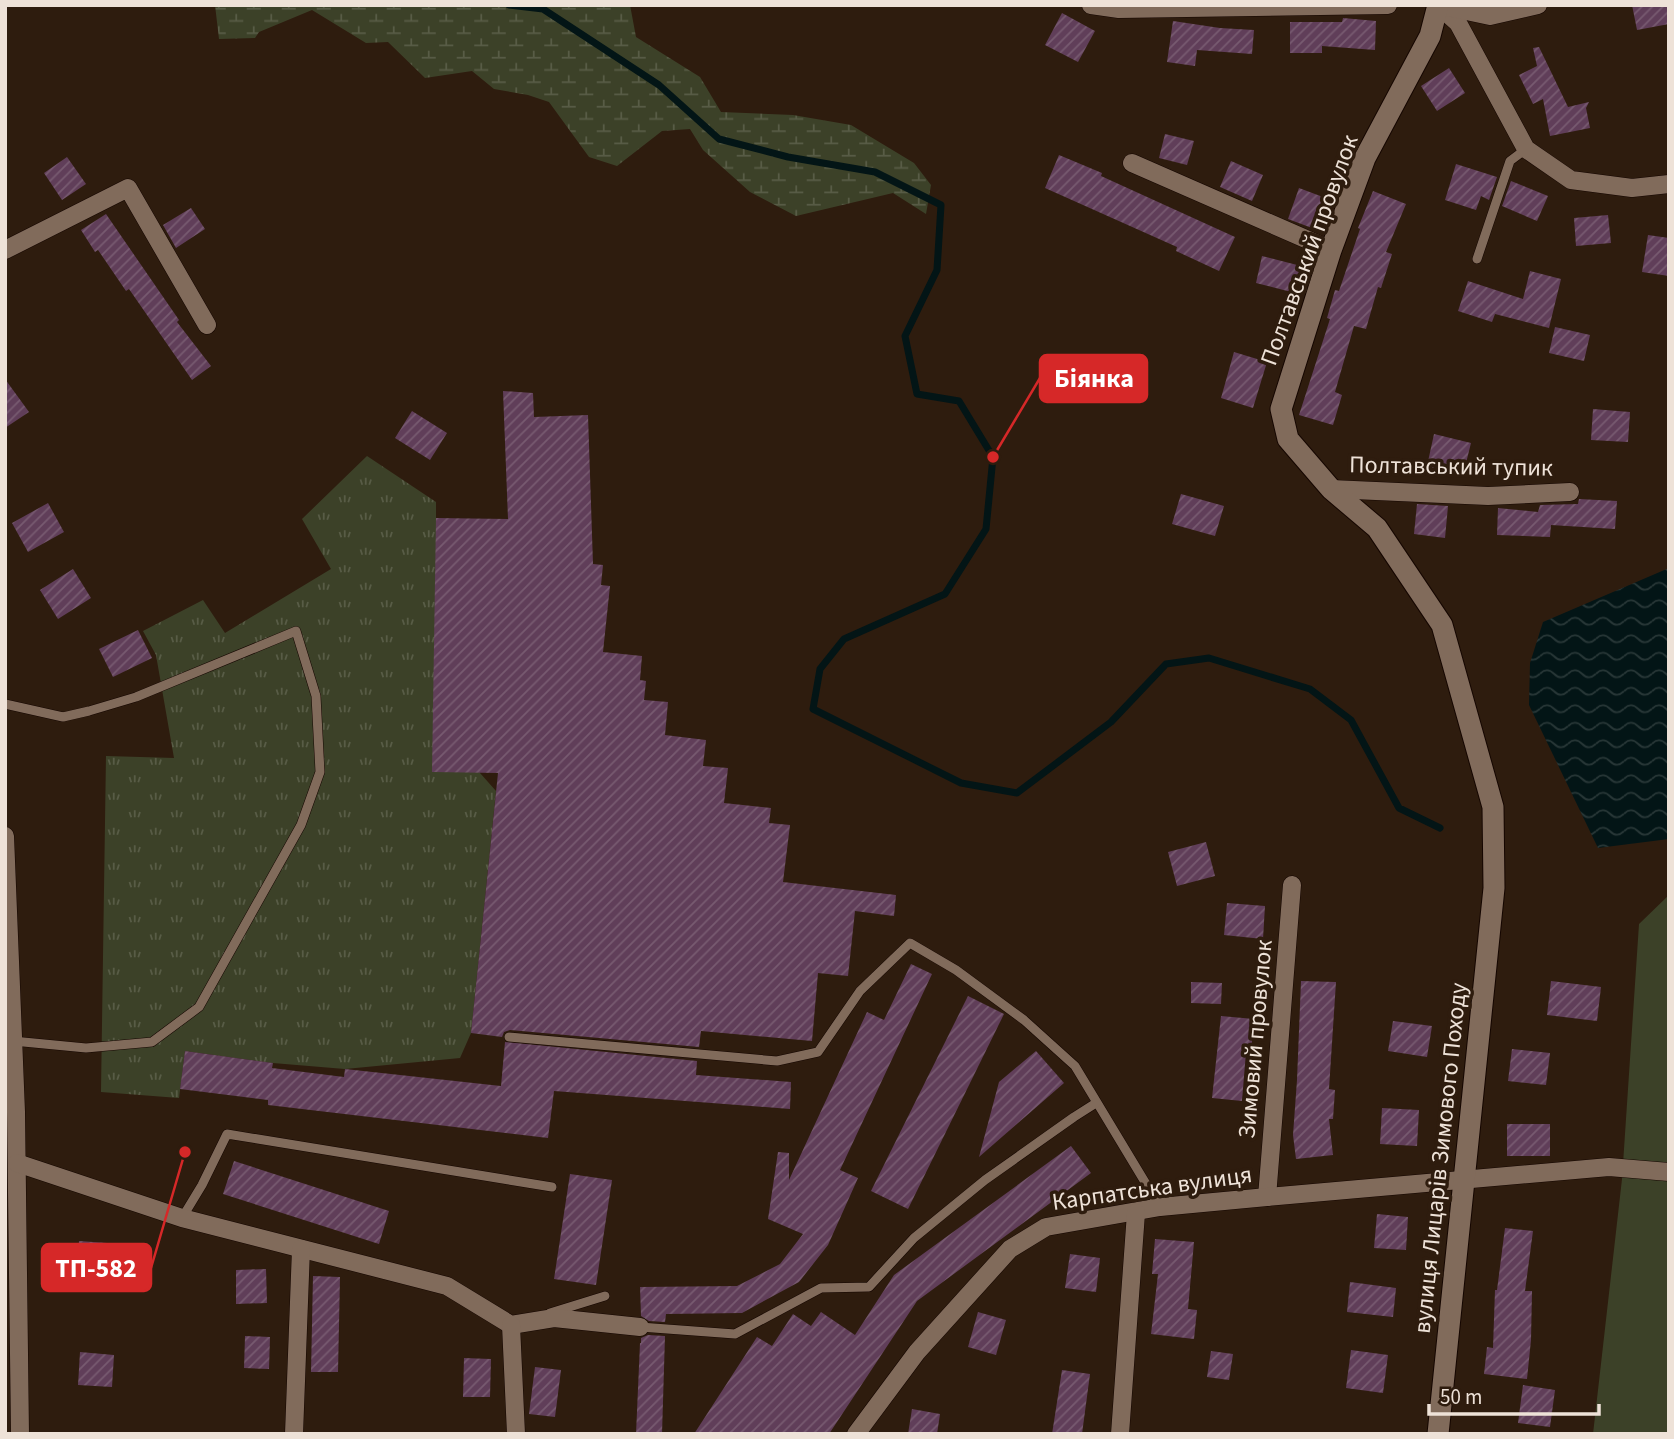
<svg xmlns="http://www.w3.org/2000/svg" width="1674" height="1439" font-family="'Source Sans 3',sans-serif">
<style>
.grass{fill:url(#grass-tufts)}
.wetland{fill:url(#wetland-marsh)}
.garden{fill:#3c4128}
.water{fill:url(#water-waves)}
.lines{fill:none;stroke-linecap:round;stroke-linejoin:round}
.stream{stroke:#031516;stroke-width:7}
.building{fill:url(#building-hatch)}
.service-casing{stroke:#150600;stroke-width:10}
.minor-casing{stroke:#150600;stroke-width:19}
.tertiary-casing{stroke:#150600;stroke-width:23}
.service{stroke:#816b5b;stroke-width:9}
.minor{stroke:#816b5b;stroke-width:18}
.tertiary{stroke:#816b5b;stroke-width:21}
.labels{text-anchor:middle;stroke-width:7;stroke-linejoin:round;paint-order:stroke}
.street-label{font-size:24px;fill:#eee2d8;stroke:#2e1c0e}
.leader{fill:none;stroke:#d62828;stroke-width:2.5}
.callout-dot{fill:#d62828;stroke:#2e1c0e;stroke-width:2.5}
.callout{fill:#d62828;stroke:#d62828;stroke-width:2.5}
.callout-label{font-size:26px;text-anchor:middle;font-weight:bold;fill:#fff}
</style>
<defs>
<pattern id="grass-tufts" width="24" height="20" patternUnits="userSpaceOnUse" patternTransform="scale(1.75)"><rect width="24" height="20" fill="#3c4128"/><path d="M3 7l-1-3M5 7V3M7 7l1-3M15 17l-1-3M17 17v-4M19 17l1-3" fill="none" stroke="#585c46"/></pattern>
<pattern id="wetland-marsh" width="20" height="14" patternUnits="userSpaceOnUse" patternTransform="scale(1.75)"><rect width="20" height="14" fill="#3c4128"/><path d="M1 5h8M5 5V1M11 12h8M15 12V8" fill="none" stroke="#585c46"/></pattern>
<pattern id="water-waves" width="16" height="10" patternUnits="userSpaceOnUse" patternTransform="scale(1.75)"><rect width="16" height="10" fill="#031516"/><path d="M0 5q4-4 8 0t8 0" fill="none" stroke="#283737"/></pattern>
<pattern id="building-hatch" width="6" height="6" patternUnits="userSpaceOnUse" patternTransform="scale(1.75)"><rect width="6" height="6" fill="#603e59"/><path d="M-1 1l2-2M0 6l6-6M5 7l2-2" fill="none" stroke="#775a70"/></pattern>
</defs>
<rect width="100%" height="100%" fill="#2e1c0e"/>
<path class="grass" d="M367,456L436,502V518L480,773L496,791L471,1033L460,1058L345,1069L273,1063L185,1051L179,1098L101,1092L106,756L174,758L156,655L143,631L203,600L225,633L331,569L302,519Z"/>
<path class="wetland" d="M215,5H630L636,37L700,77L721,112L793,115L851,125L914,163L931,185L926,214L893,193L796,216L750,192L703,150L690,129L662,131L617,166L589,157L549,102L528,95L494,89L472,71L425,78L388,42L366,43L312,10L259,32L255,38L219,39Z"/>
<path class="garden" d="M1669,895V1434H1593L1622,1179L1639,924Z"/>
<path class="water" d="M1669,568V839L1598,848L1529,705L1530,663L1543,622Z"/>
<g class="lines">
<path class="stream" d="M509,5L543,9L659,85L719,139L788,157L875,172L941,205L937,270L905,336L917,394L959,401L993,457L986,529L945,594L844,639L820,669L813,709L961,783L1017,793L1111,722L1166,664L1209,658L1310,689L1351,720L1399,808L1440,828"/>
</g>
<g class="building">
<path d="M1632,5H1669V24L1637,30Z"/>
<path d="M1062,13L1095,31L1078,62L1045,45Z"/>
<path d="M1343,18L1376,21L1375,50L1322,46V53H1290V22H1342Z"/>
<path d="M1173,21L1220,28L1254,30L1252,54L1197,50L1195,66L1167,62Z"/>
<path d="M1539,47L1568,107L1589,102L1586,108L1590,128L1550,136L1543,99L1533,104L1519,75L1537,66L1533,48Z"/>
<path d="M1449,68L1465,93L1437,111L1421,86Z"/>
<path d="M1165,134L1194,141L1187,165L1159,158Z"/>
<path d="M1059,155L1102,173L1101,176L1235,237L1219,271L1176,251L1177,247L1045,188Z"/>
<path d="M67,157L86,184L62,200L44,173Z"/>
<path d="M1231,161L1263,175L1252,201L1220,187Z"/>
<path d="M1456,164L1497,177L1489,200L1481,196L1476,210L1445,200Z"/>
<path d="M1511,181L1548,196L1537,221L1502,206Z"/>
<path d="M1299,188L1323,197L1312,228L1288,219Z"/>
<path d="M1373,191L1406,204L1386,252L1392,254L1381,288L1378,287L1366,329L1354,326L1335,392L1342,395L1333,425L1299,415L1330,319L1327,318L1335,290L1339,291L1360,229L1358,228Z"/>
<path d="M191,208L205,229L176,248L163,225Z"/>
<path d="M106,214L179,320L177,322L211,366L192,380L129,289L126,291L98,250L95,252L81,230Z"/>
<path d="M1608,215L1611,243L1576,246L1574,218Z"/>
<path d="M1648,235L1669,238V276L1642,272Z"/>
<path d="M1262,256L1301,266L1295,293L1256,283Z"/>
<path d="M1530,271L1561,279L1549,328L1495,314L1492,322L1458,311L1468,281L1523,299Z"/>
<path d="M1555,327L1590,335L1584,361L1549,353Z"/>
<path d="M1234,352L1267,362L1253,408L1221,398Z"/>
<path d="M5,379L29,412L5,428Z"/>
<path d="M503,391L533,393L534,417L588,415L593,564L603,565L601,585L610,586L603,652L642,656L640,680L646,681L644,700L668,702L665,735L706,740L703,766L728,768L724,803L771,808L769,823L790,825L783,882L896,895L894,916L855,911L848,976L818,973L812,1041L701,1031L699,1047L510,1030L504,1032L502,1037L471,1033L498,773L432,772L436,518L508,519Z"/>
<path d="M1593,409L1630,412L1628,442L1591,440Z"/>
<path d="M412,411L447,433L430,460L395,438Z"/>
<path d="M1434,434L1471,443L1463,475L1427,466Z"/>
<path d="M1181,494L1224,506L1215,536L1172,524Z"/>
<path d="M1579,499L1617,501L1615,529L1551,525L1550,537L1497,535L1498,508L1538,512L1540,505L1578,504Z"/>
<path d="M48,503L64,532L28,552L12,523Z"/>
<path d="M1417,504L1448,506L1445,538L1414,534Z"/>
<path d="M73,569L91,598L58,619L40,590Z"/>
<path d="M138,630L152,658L113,677L99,649Z"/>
<path d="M1206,842L1215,876L1177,886L1168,852Z"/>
<path d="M1227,903L1265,906L1263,939L1224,935Z"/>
<path d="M911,964L932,974L840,1170L858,1178L828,1245L799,1282L742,1313L666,1314L665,1322L649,1321L641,1316L640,1287L737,1286L780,1264L803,1234L768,1219L778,1152L789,1153V1180L867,1012L884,1020Z"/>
<path d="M1301,981L1336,982L1329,1089L1335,1090L1333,1119H1329L1333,1155L1296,1159L1293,1135L1297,1080Z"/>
<path d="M1551,981L1601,987L1597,1021L1547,1015Z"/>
<path d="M1191,982L1222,983L1221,1004L1191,1003Z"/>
<path d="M968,996L1004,1014L908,1209L871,1191Z"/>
<path d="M1221,1016L1254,1019L1251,1052H1246L1242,1101L1212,1098Z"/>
<path d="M1393,1021L1432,1026L1427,1057L1388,1051Z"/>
<path d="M505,1042L697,1061L696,1075L791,1082L790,1109L554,1091L548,1138L268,1105V1100L180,1089L185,1051L273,1063L272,1068L344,1077L345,1069L501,1086Z"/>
<path d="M1512,1049L1550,1053L1546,1085L1508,1081Z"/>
<path d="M1036,1051L1064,1083L979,1157L999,1082Z"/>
<path d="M1382,1108L1419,1110L1417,1146L1380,1144Z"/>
<rect x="1507" y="1124" width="43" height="32"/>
<path d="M1071,1146L1091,1173L917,1301L829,1434H694L757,1337L772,1346L793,1314L811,1326L821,1312L855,1335L894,1275Z"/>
<path d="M234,1161L389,1211L379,1244L223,1194Z"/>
<path d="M570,1174L612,1180L596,1285L554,1279Z"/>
<path d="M1377,1214L1408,1217L1406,1250L1374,1248Z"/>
<path d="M1505,1228L1533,1231L1525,1291H1532L1531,1340L1527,1379L1484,1374L1487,1347L1493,1348L1495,1290H1497Z"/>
<path d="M1155,1239L1194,1242L1188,1309L1197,1310L1194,1339L1151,1334L1158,1274H1152Z"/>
<path d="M79,1241L107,1243L103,1289L75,1287Z"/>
<path d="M1070,1254L1100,1258L1096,1292L1065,1288Z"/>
<path d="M266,1269L267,1303L236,1304V1270Z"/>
<path d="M313,1276L340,1277L338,1372H311Z"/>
<path d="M1350,1282L1396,1288L1393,1317L1347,1312Z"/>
<path d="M978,1312L1006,1320L996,1355L968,1347Z"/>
<path d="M648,1335L665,1336L662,1434H636L640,1343H641V1338Z"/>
<path d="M245,1336L270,1337L269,1369L244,1368Z"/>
<path d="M1351,1350L1388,1355L1383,1393L1346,1388Z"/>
<path d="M1211,1351L1233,1354L1229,1380L1207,1377Z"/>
<path d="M80,1352L114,1355L112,1387L78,1385Z"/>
<path d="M464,1358L491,1359L490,1397H463Z"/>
<path d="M535,1367L561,1370L555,1417L529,1414Z"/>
<path d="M1062,1370L1090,1374L1082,1434H1052Z"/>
<path d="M1523,1385L1555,1390L1550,1427L1518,1423Z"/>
<path d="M912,1409L940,1414L937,1434H908Z"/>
</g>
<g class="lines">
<defs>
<g id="service">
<path d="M1477,259L1510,161L1526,149"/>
<path d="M5,704L63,717L89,711L136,697L296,631L316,696L320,772L301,825L199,1007L152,1042L86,1048L13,1041"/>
<path d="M509,1037L777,1061L818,1052L860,991L910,943L956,970L1024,1020L1075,1066L1160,1207"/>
<path d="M182,1218L202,1185L227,1134L552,1187"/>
<path d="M550,1313L605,1296"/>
<path d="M640,1327L735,1334L821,1288L869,1287L914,1238L985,1180L1074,1117L1096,1103"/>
</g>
<g id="minor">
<path d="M1091,5L1119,9L1388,5"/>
<path d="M1438,5L1458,23L1526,149L1571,180L1632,188L1669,184"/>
<path d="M1438,5L1490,16L1538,5"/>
<path d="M1132,163L1331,250"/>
<path d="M5,250L128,188L207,325"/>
<path d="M1331,489L1488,496L1570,492"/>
<path d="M5,836L16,1112L20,1434"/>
<path d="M17,1163L182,1218L447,1286L511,1325L554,1318L640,1327"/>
<path d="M1267,1197L1292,885"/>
<path d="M511,1325L516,1434"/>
<path d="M294,1434L301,1249"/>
<path d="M856,1434L917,1352L1010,1249L1046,1227L1160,1207L1267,1197L1609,1167L1669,1172"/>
<path d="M1120,1434L1136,1213"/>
</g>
<path id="tertiary" d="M1438,5L1430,36L1365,158L1331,250L1281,409L1288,439L1331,489L1377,528L1442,625L1493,807L1494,888L1438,1434"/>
</defs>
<use href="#service" class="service-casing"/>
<use href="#minor" class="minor-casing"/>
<use href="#tertiary" class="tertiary-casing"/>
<use href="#service" class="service"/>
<use href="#minor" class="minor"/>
<use href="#tertiary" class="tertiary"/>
</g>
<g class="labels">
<g class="street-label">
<text transform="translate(1309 250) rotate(-70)" y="8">Полтавський провулок</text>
<text transform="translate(1451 466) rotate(1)" y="8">Полтавський тупик</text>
<text transform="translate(1255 1039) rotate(-85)" y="8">Зимовий провулок</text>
<text transform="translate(1440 1158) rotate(-84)" y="8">вулиця Лицарів Зимового Походу</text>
<text transform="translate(1152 1188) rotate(-8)" y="8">Карпатська вулиця</text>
</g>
</g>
<path class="leader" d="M993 457L1040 378M185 1152L151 1268"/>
<g class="callout-dot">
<circle cx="993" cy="457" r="7"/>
<circle cx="185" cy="1152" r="7"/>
</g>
<g class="callout">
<rect x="1040" y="355" width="107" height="47" rx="7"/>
<rect x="42" y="1244" width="109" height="47" rx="7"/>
</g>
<g class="callout-label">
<text x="1094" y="387">Біянка</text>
<text x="96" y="1277">ТП-582</text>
</g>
<rect width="1674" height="1439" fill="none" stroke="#eee2d8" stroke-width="14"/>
<path d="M1429 1404v10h170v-10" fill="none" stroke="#eee2d8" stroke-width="3.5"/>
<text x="1440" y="1404" font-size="21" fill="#eee2d8" stroke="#2e1c0e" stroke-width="5" paint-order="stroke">50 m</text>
</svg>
